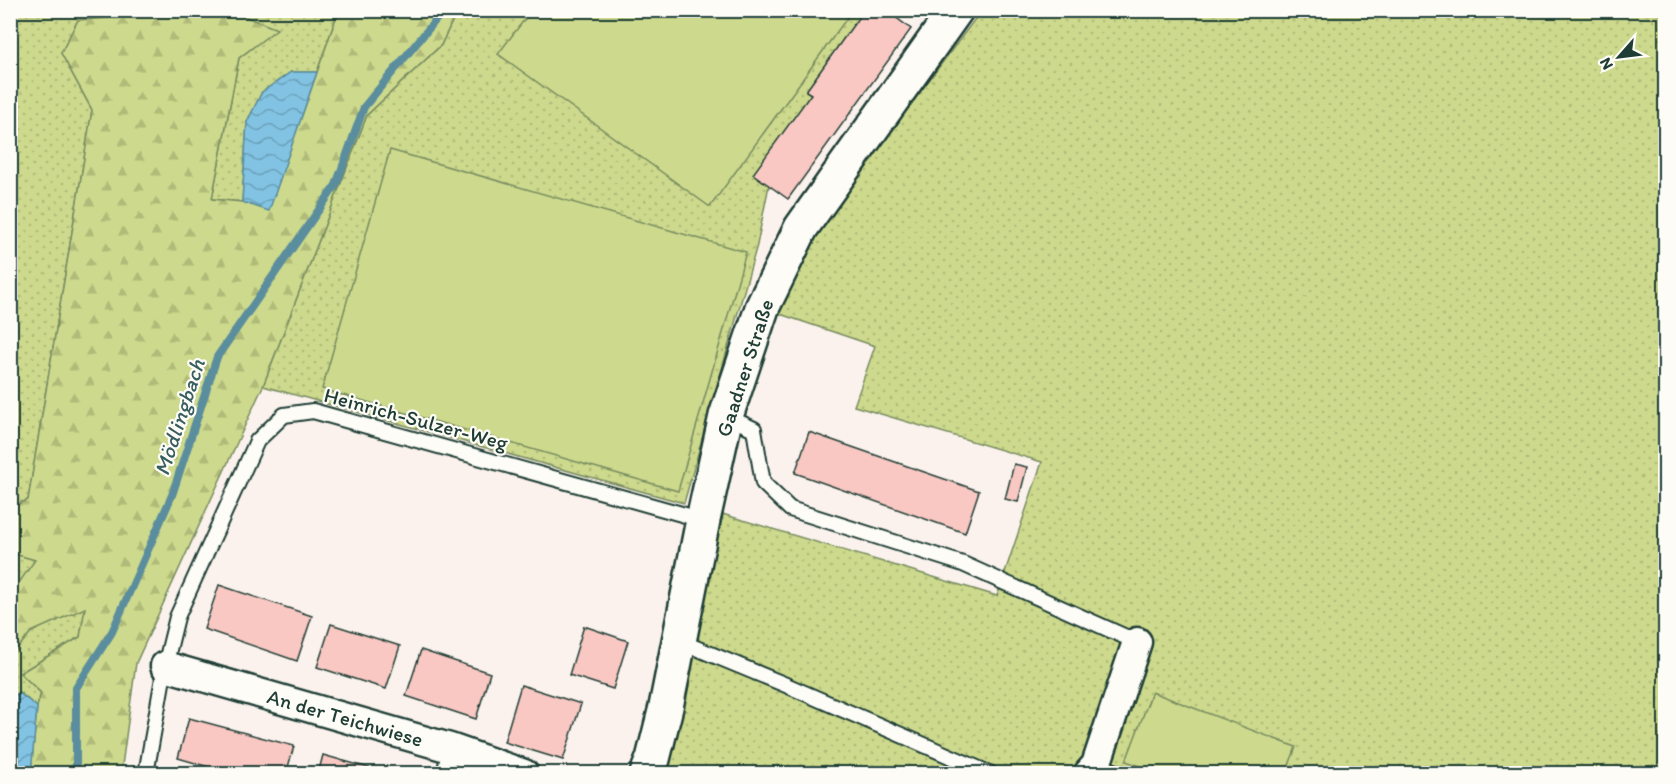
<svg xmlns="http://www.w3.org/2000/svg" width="1676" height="784" font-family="Itim,sans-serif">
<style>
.grass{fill:url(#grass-dots);stroke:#768b60;stroke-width:1.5}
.forest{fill:url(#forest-firs);stroke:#768b60;stroke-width:1.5}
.garden{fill:#cdd98c;stroke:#768b60;stroke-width:1.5}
.water{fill:url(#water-waves);stroke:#5a8d9d;stroke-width:1.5}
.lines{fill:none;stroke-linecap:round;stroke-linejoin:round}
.stream{stroke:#5a8d9d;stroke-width:8}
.building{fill:#f9c8c3;stroke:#1f3d34;stroke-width:1.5}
.service-casing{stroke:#1f3d34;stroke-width:18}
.minor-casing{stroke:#1f3d34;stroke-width:33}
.tertiary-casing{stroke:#1f3d34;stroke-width:38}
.service{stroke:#fdfcf7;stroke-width:14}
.minor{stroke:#fdfcf7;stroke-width:28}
.tertiary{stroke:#fdfcf7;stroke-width:33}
.labels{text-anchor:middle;stroke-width:4.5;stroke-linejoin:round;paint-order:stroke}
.street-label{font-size:21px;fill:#1f3d34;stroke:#fdfcf7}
.water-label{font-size:22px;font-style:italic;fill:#385e60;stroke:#fdfcf7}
</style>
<defs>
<pattern id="grass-dots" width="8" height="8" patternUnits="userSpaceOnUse" patternTransform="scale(1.5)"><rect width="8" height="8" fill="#cdd98c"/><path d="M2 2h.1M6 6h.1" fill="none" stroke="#b0bb79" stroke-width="1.8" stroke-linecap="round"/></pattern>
<pattern id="forest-firs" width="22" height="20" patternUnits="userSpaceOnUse" patternTransform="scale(1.5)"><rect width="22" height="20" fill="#cdd98c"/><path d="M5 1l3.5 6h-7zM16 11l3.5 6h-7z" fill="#b0bb79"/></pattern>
<pattern id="water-waves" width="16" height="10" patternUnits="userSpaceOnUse" patternTransform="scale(1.5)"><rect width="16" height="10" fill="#82c3e3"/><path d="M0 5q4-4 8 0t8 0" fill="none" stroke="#6aa0b9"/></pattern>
</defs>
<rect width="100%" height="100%" fill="#fcf2ed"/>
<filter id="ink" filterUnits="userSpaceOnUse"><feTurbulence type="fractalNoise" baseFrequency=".0167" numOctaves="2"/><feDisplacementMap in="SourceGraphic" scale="12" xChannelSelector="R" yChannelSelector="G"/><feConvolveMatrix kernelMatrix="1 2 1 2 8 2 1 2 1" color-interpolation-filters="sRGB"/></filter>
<g filter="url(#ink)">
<g class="grass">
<path d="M10,11H217L78,20L61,53L92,110L28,500L11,507Z"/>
<path d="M228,11H342L336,18L317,72H291L262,92L247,122L242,202L212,199L239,58L276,29Z"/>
<path d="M457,11H864L806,91L811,94L769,185L757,245L684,503L263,386L367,115L441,45Z"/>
<path d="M981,11H1665V773L665,774L719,513L997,596L1042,462L854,406L875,346L777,313L822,223Z"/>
<path d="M11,553L36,560L11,594Z"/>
<path d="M86,607L80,637L20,673L41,693L37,707L19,692L11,705V656L31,632Z"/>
</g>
<path class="forest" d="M228,10L277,29L239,58L212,199L242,202L269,210L336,18L342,11H457L441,45L367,115L263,386L136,663L121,773H31L37,707L41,693L20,673L80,637L85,608L31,632L11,656V594L35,560L11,553V507L28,500L92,110L61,53L78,20Z"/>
<g class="garden">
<path d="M531,11V10L852,11L710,207L498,54Z"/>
<path d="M390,150L746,252L678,491L322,389Z"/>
<path d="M1152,692L1296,747L1286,773H1160L1126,761Z"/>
</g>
<g class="water">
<path d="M291,72H317L269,211L242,202L247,122L262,92Z"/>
<path d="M18,692L37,707L31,773H11V705Z"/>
</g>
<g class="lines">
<path class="stream" d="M76,774V688L112,632L172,495L217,357L336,185L364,107L444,10"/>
</g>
<g class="building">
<path d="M864,10H886L911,29L788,199L753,174L811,94L806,91Z"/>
<path d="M809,432L979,491L965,533L795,473Z"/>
<path d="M1014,464L1027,467L1018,502L1005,499Z"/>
<path d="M219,585L312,616L297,661L204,629Z"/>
<path d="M331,624L400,646L386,689L317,667Z"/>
<path d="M584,626L628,641L613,689L569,675Z"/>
<path d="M421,650L490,673L476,719L406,696Z"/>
<path d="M521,685L581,704L563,760L504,742Z"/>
<path d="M189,718L294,746L286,774H233L178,758Z"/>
<path d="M323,755L390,774H318Z"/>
</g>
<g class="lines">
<defs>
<g id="service">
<path d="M726,416L754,429L763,483L790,509L963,564L1137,642"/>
<path d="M679,641L786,685L991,774"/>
<path d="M1096,765L1123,774"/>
<path d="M146,774L165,666L177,617L257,441L284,415L313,411L703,520"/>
<path d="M444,774L450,748"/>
</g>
<g id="minor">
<path d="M165,666L450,748L524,774"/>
<path d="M1088,774L1096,765L1137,642"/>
</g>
<path id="tertiary" d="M647,774L653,759L666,707L703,520L726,416L762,308L801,228L956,10"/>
</defs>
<use href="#service" class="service-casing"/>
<use href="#minor" class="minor-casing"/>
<use href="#tertiary" class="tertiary-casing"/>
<use href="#service" class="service"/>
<use href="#minor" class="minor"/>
<use href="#tertiary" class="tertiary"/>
</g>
</g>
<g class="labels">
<g class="street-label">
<text transform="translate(745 368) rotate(-72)" y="7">Gaadner Straße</text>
<text transform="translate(416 419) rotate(15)" y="7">Heinrich-Sulzer-Weg</text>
<text transform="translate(345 718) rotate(16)" y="7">An der Teichwiese</text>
</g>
<g class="water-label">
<text transform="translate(179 417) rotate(-72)" y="8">Mödlingbach</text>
</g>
</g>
<rect width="1676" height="784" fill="none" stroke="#fdfcf7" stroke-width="36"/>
<rect x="18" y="18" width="1640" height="748" fill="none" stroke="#1f3d34" stroke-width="2" filter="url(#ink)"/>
<g transform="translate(1619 57) rotate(242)" stroke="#fdfcf7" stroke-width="4.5" paint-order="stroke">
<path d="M0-4.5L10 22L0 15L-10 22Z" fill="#1f3d34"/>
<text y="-9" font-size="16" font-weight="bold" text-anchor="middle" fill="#1f3d34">N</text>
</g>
</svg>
